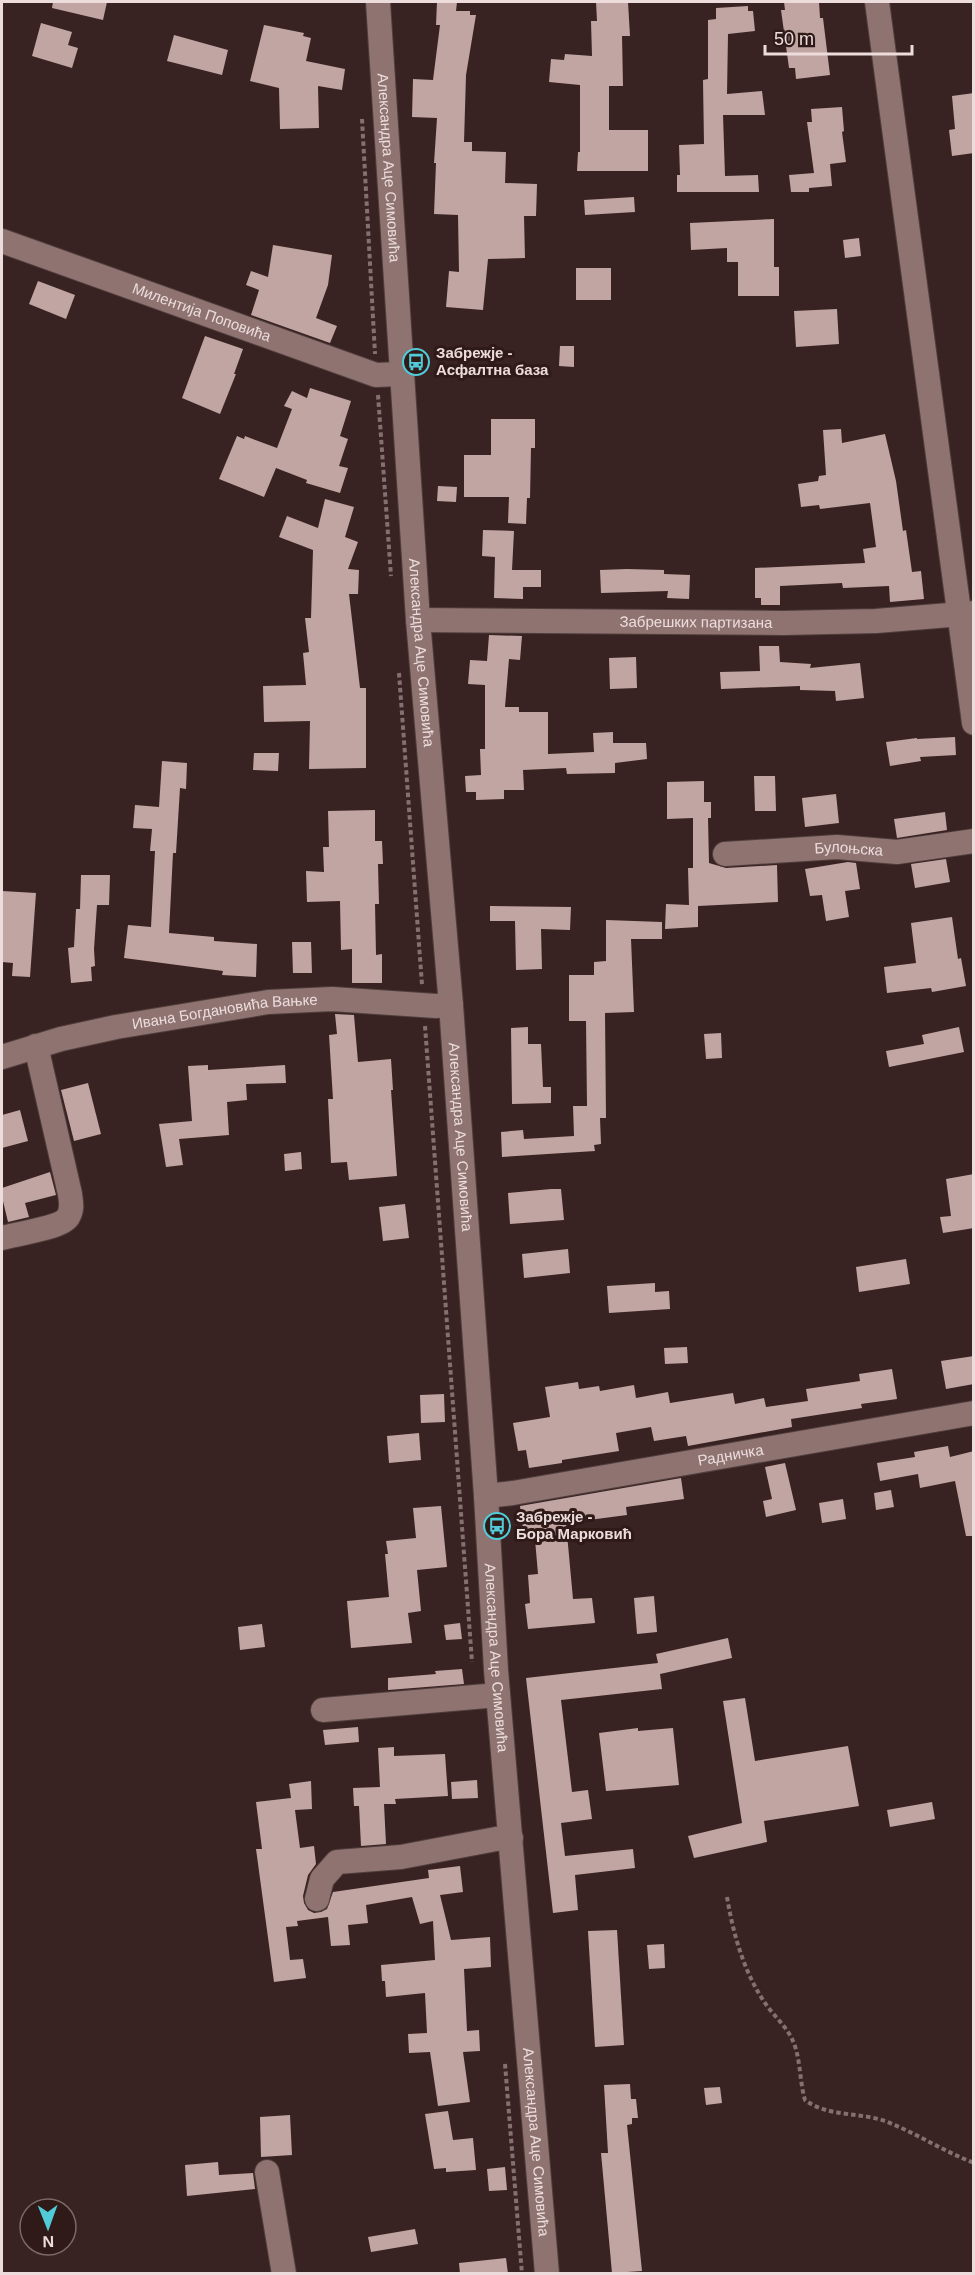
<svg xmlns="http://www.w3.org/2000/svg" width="975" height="2275" font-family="Arial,sans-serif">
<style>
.building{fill:#c1a5a3}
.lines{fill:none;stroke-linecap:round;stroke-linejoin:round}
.minor-casing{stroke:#503e3d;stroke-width:26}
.path{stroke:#83706f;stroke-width:4;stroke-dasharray:4.5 3;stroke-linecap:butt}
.minor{stroke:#8e7371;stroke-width:24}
.labels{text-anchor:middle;stroke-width:6;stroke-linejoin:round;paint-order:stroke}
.street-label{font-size:15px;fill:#ecdddc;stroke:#2f1a18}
.poi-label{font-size:15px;font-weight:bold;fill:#ecdddc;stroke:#2f1a18;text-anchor:start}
</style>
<rect width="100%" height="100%" fill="#392322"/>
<g class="building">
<path d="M53,2H107L103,20L52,8Z"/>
<path d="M437,2H457L456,11H470V15H476L466,75L464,142H472V151L506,152L505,183L537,184L536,216H524L525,258L488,259L483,310L446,307L449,271L459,272L458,215L434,214L436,163H434L437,118L412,117L413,79L433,80L440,25H436Z"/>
<path d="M596,2H628L630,36H622L623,86H609V130H648V171H577L578,152H580V85L549,82L551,59L564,60L565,54L592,56L591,21H597Z"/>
<path d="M784,2H819L820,18H823L830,75L796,79L795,68H789L781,10H785Z"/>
<path d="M748,6V11H753L755,31L728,34L727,94L762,91L765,115H723L725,176L758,175L759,192H677V175H680L679,145L704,144L703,80L708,79V20L716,19V8Z"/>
<path d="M41,23L72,32L68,45L78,48L72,68L32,56Z"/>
<path d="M264,25L304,33L303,36L311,38L306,61L345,69L342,90L318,86L319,128L280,129L279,88L250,81Z"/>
<path d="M174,35L228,50L222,75L167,61Z"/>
<path d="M974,93V153L952,156L949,130L955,129L952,96Z"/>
<path d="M842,107L844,131L842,132L846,162L830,164L832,186L809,188V192H791L789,175L814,173L807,122H812L811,109Z"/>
<path d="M634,197L635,212L585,215L584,200Z"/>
<path d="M774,219V267H779V296H738V262H727V248L691,250L690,223Z"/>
<path d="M859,238L861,256L845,258L843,240Z"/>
<path d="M273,245L332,255L328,285L316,318L337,326L330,343L251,315L259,290L246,285L251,271L268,277Z"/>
<rect x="576" y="268" width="35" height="32"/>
<path d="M38,281L75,295L66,319L29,304Z"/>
<path d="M837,309L839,344L796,347L794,311Z"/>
<path d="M205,336L243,349L234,374H236L220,414L182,398Z"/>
<path d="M560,346H574V367L559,366Z"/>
<path d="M310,388L351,401L340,436L348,439L339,466L348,468L340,493L306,483L307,480L276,468L264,497L219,479L237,436L244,439L245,436L277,448L292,409L284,406L292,391L307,398Z"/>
<path d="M491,419H535V448H531L530,498H527L526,524L508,523L509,497H464V455H491Z"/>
<path d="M841,429L842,443L885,434L896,481L903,531L906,530L912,572L921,571L924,599L890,602L889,586L843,588L842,583L780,586V605H761V598H755V568L865,563L863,549L876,547L870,503L820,509L819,505L801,507L798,484L818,481L819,476L826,475L823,430Z"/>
<path d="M438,486L457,487L456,502L437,501Z"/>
<path d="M325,499L354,507L345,537L358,542L348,569L359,570L358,594H349L360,688H366V768L309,769L310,721L264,722L263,686L306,685L303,653L309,652L305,618H311L313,550L279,537L287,516L318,528Z"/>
<path d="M483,530L514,531L512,570H541V587H523V599L494,598L495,557L482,556Z"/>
<path d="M627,569L664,570V574L690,575L689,599L667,598L668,591L601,593L600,570Z"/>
<path d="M489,635L522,636L520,660L509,659L505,707H519V712H548V754L594,752L593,733L613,732V743H646L647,759L615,763V773L567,774L566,768L523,770L524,790H504V799L476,800V792H466L465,776L481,775L480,749H485V685L468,684L470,660L487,661Z"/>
<path d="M759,646H779L780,662L811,664L810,668L860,663L864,698L836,701L835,691L800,690V686L721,689L720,672L760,671Z"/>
<path d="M636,657L637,688L610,689L609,658Z"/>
<path d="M955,737L956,755L920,757L921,761L890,766L886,742L917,738V739Z"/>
<path d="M254,753H279L278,771L253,770Z"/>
<path d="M162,761L187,763L186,789L180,788L176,853H173L169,933L214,937V941L257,944L256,977L222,975L223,971L124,958L128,925L151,927L155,851H150L152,829L133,828L135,805L159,807Z"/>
<path d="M754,776H775L776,811H755Z"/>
<path d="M704,781V802H711V818H708L709,863L726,868L777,865L778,902L698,906V927L665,929L666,904L689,905L688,868H693V818L667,819V782Z"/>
<path d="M836,794L839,823L805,827L802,798Z"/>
<path d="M375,810V841H382L383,864H378L379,904H375L376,955L382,954V983H352V949L341,950L340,901L307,902L306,871L324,872L323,847H329L328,811Z"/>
<path d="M945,812L947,830L897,838L894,819Z"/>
<path d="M946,859L950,882L915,888L911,864Z"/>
<path d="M848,862L856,863L860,889L845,891L849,917L826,921L822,895L810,896L805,869Z"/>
<path d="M81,875H110L109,905H97L94,949L95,966L91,967L92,981L71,983L68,948L74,947L76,909H80Z"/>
<path d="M2,891L36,893L30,977L12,976L13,963L2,962Z"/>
<path d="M490,906L571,907L570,930L541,929L542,969L516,970L515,921H490Z"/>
<path d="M952,917L958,959L961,958L966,986L932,992L931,988L887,993L884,967L916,963L911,923Z"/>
<path d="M606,920L662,922V939H631L634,1012L605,1013L606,1118H600L601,1144L594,1145L595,1151L502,1157L501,1132L523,1130L524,1139L574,1136L573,1106H587L586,1021H569V975H594V962L606,961Z"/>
<path d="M292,942H311L312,973H293Z"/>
<path d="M335,1014L354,1015L358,1062L391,1059L393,1090H391L397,1176L349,1180L347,1162L331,1163L328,1099H333L329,1035L337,1034Z"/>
<path d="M528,1027V1044H541L543,1087H551V1103L512,1104L511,1028Z"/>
<path d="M959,1027L964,1052L889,1067L886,1051L924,1044L922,1035Z"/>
<path d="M721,1033L722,1058L706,1059L704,1034Z"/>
<path d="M208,1065V1070L285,1065L286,1083L246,1084L247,1100L227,1102L229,1135L179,1139L183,1165L166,1167L159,1124L192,1121L188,1066Z"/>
<path d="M88,1083L101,1134L74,1141L61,1090Z"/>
<path d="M20,1110L28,1141L2,1148V1115Z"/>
<path d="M301,1152L302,1169L285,1171L284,1154Z"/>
<path d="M50,1172L56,1195L25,1203L29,1217L8,1222L2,1197V1188Z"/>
<path d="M974,1174V1228L943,1233L940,1217L951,1216L946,1179Z"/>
<path d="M551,1189H561L564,1220L510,1224L508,1193Z"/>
<path d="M405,1204L409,1238L383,1241L379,1207Z"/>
<path d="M568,1249L570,1273L524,1278L522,1254Z"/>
<path d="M906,1259L910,1284L859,1292L856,1267Z"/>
<path d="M655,1283V1292L669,1291L670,1309L609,1313L607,1286Z"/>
<path d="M687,1347L688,1363L665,1364L664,1348Z"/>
<path d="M974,1356V1384L946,1389L941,1361Z"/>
<path d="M892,1369L897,1399L861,1404L862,1408L791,1419L792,1427L688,1446L686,1436L654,1441L651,1427L616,1433L619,1451L562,1460V1463L529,1468L526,1450L518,1451L513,1423L550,1417L545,1387L578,1382L579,1389L599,1386L600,1391L634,1385L636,1398L668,1392L670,1403L733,1393L735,1404L764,1398L766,1407L808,1401L806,1389L860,1381L859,1374Z"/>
<path d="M444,1394L445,1422L421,1423L420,1395Z"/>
<path d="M419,1433L421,1460L389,1463L387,1436Z"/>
<path d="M948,1446L950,1457L974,1451V1536H966L955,1481L920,1488L918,1474L880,1481L877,1463L915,1457L914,1452Z"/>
<path d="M785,1463L796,1510L766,1517L763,1501L772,1499L765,1467Z"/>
<path d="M681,1478L684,1499L626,1507L627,1515L566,1523L573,1599L592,1598L595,1623L528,1629L525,1604L530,1603L528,1575L538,1574L534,1528L523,1530L520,1506Z"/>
<path d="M891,1490L894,1507L876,1510L874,1493Z"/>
<path d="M843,1499L846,1519L822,1523L819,1503Z"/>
<path d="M441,1506L447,1567L417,1570L421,1611L408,1613L412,1643L351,1648L347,1601L389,1597L385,1554H388L386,1541L416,1538L413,1508Z"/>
<path d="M654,1596L657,1632L637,1634L634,1598Z"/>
<path d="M460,1623L462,1639L446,1640L444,1625Z"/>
<path d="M262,1624L265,1647L240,1650L238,1627Z"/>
<path d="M728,1638L732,1658L660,1674L662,1689L561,1700L572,1792L588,1790L592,1819L561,1823L565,1856L633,1849L635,1868L575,1875L578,1910L553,1913L526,1678L658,1663L656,1654Z"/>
<path d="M462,1669L464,1684L388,1690V1678L436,1674L435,1671Z"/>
<path d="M745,1698L755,1761L848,1746L859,1806L764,1821L767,1842L694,1858L688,1836L742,1823L723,1701Z"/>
<path d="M358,1727L359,1742L325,1745L323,1730Z"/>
<path d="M638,1728V1731L673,1728L679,1785L606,1791L599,1733Z"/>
<path d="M394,1747V1756L445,1754L448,1796L395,1799L396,1804H384L386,1844L361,1846L359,1806H354L353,1788L380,1787L378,1748Z"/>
<path d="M477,1780L478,1798L452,1799L451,1782Z"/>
<path d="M311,1781L312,1809L295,1810L300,1848L314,1846L316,1864L308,1875L303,1896L304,1903L308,1910L314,1913L321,1912L327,1909L333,1892L429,1878L428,1870L460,1866L463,1892L440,1895L451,1940L490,1937L491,1967L464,1969L467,2031L479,2030L480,2051L463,2052L470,2102L438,2106L430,2052L409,2053L408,2034L427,2033L425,1993L386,1997L385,1981H382L381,1965L435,1960L433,1921L420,1924L412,1897L366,1905L368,1923L348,1925L350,1945L331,1946L328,1917L297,1921L298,1926L286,1927L290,1960L303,1959L306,1978L274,1982L256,1849H262L256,1802L291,1798L289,1784Z"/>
<path d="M932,1802L935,1819L890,1827L887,1810Z"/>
<path d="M617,1930L624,2045L595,2047L588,1931Z"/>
<path d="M664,1944L665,1968L649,1969L647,1945Z"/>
<path d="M630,2084L631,2099H636L638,2118H632V2124L627,2125L642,2271L612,2273L601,2153H608L604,2085Z"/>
<path d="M720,2087L722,2103L706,2105L704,2088Z"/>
<path d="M448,2111L453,2140L473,2138L476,2170L446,2172V2168L434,2169L425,2114Z"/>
<path d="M290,2115L292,2155L261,2157L260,2117Z"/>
<path d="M218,2162L219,2175L253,2173L255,2189L187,2196L185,2165Z"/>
<path d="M505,2167L507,2190L489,2191L487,2169Z"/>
<path d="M415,2229L418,2244L371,2252L368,2237Z"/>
<path d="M506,2258L508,2274H460L459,2263Z"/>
</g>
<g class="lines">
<defs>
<g id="minor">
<path id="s1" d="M378,2L418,620L451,1005L486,1496L496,1670L547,2274"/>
<path d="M877,2L974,723"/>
<path id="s2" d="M2,241L376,375L401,374"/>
<path id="s3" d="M418,620L783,623L876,621L974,613"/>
<path id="s4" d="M725,854L837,847L897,852L974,841"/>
<path id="s5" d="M2,1057L61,1039L116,1027L268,1002L332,999L436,1006L451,1005"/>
<path d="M2,1238C16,1234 61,1228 68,1217C73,1209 71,1202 70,1194L36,1046"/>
<path id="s6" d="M486,1496L513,1493L974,1413"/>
<path d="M323,1710L498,1695"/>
<path d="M317,1899L322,1879L337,1862L401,1857L496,1839L511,1838"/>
<path d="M267,2172L284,2274"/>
</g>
</defs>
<use href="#minor" class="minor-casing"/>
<g class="path">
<path d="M362,119L375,354"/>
<path d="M378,395L391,576"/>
<path d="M399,673L422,985"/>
<path d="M425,1026L472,1662"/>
<path d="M727,1897C733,1933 743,1969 763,2000C771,2013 784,2024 791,2037C801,2055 799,2080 805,2100C828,2117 858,2112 885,2121C916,2133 943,2151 974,2163"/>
<path d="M505,2064L522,2274"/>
</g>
<use href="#minor" class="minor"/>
</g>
<defs>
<symbol id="bus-ring" viewBox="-11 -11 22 22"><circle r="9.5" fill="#2f1a18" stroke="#52cbd8" stroke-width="1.5"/><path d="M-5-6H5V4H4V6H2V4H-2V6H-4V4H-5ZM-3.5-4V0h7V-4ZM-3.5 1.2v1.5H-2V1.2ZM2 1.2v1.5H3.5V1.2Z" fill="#52cbd8"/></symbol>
</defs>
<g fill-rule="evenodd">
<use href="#bus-ring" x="401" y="347" width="30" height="30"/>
<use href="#bus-ring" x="482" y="1511" width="30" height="30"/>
</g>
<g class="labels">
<g class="street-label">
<text dy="5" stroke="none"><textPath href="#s1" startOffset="166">Александра Аце Симовића</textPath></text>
<text dy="5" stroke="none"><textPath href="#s2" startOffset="212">Милентија Поповића</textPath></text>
<text dy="5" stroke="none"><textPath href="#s3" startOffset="278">Забрешких партизана</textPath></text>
<text dy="5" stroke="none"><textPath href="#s1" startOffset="652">Александра Аце Симовића</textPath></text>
<text dy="5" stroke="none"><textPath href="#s4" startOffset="124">Булоњска</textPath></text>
<text dy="5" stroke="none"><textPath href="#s5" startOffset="228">Ивана Богдановића Вањке</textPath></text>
<text dy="5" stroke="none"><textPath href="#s1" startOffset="1138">Александра Аце Симовића</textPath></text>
<text dy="5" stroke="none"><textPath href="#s6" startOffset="248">Радничка</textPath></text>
<text dy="5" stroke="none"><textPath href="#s1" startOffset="1660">Александра Аце Симовића</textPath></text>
<text dy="5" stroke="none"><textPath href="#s1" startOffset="2146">Александра Аце Симовића</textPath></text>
</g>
<g class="poi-label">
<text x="436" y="358">Забрежје -<tspan x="436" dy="17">Асфалтна база</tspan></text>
<text x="516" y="1522">Забрежје -<tspan x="516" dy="17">Бора Марковић</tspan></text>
</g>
</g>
<rect width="975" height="2275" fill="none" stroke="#ecdddc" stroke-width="6"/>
<g transform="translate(48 2227) rotate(179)"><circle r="28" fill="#2f1a18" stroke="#7b6866" stroke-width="1.5"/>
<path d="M0-4.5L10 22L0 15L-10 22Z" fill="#52cbd8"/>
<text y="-9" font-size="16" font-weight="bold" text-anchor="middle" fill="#ecdddc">N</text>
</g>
<path d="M765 45v9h147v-9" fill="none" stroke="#ecdddc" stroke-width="3"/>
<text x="774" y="45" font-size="18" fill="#ecdddc" stroke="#2f1a18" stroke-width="4.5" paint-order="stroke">50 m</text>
</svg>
